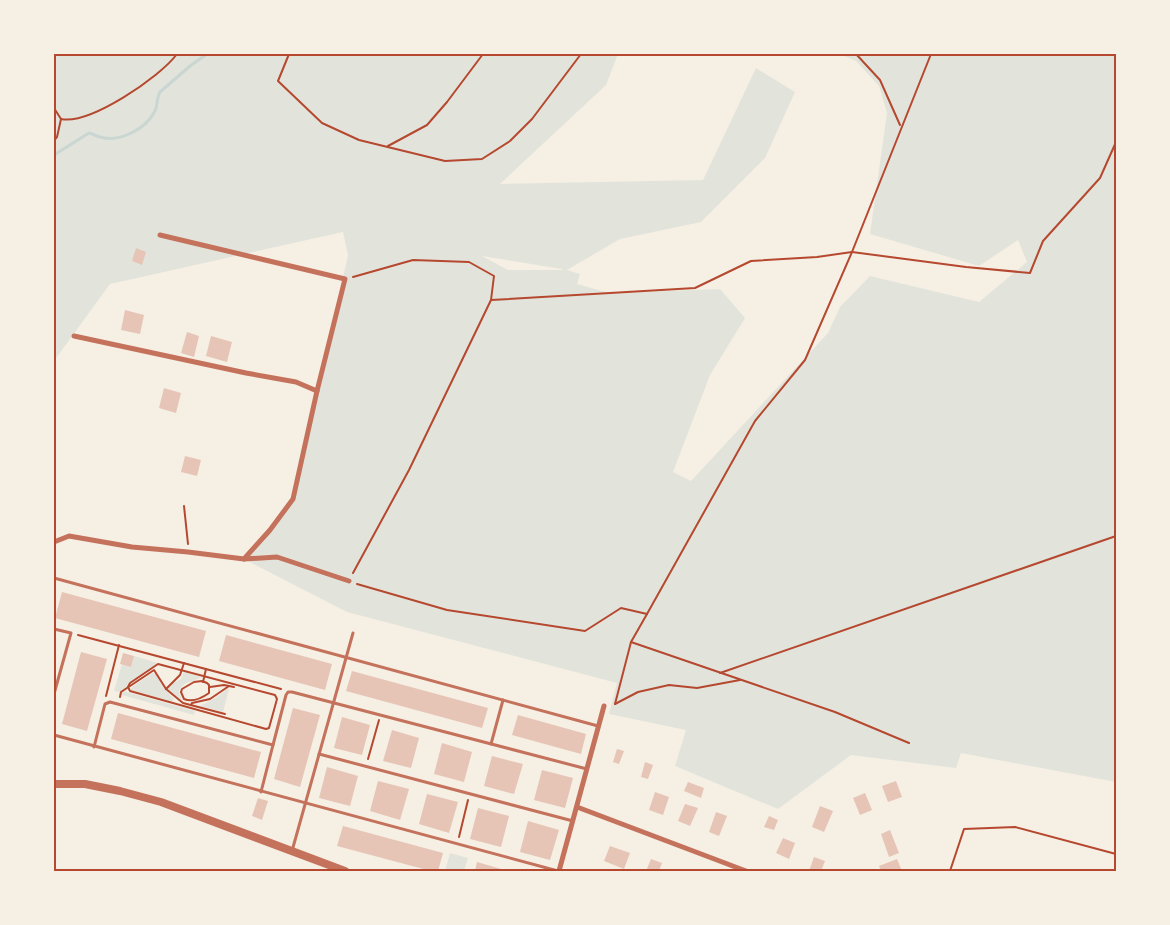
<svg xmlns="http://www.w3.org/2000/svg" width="1170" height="925" font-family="'Sofia Sans Condensed',sans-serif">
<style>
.green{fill:#e2e4dc;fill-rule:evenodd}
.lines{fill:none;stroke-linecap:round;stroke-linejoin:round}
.stream{stroke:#c9d6d2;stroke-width:3}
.building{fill:#e6c5b7}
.path{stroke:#b5482f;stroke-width:2}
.service{stroke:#c5725c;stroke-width:3}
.minor{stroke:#c5725c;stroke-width:5}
.tertiary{stroke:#c5725c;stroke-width:8}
.neatline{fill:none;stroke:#b5482f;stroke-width:2}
</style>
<rect width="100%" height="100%" fill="#f6efe4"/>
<g class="green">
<path d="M54,54H618L606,85L500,184L703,180L756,68L795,92L765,158L701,222L620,239L567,270L580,274L577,284L609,293L720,289L745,318L710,375L673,472L691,481L828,333L840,307L870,276L979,302L1027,262L1018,240L979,266L870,234L887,113L879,86L856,61L839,54H1116V782L961,753L956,768L851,755L778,809L675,766L686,730L609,714L617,683L347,612L244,559L293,499L348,255L343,232L110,284L54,361ZM482,256L562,269V270H508Z"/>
<path d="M134,656L158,663L128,683L127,688L119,692L114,691L122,664L131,667Z"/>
<path d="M184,672L201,677C193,683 184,680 179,691L182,700L167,689L173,683L181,679Z"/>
<path d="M152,673L156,674L162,686L174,699L171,702L131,690V688Z"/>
<path d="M227,689H229L223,712L200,706L217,697Z"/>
<path d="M123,691L195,711L194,715L122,695Z"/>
<path d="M450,853L468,858L464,871H445Z"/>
</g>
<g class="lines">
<path class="stream" d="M54,155L89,133C93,134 96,136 100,137C119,143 146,129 155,111C158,105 156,99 160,92L190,66L207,54"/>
</g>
<g class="building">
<path d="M136,248L146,252L142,265L132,261Z"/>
<path d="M125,310L144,315L140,334L121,330Z"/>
<path d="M187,332L199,336L194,357L181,353Z"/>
<path d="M211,336L232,342L227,362L206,356Z"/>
<path d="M164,388L181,393L176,413L159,408Z"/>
<path d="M185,456L201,460L197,476L181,472Z"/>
<path d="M62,592L206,631L199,657L55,618Z"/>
<path d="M226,635L332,664L325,690L219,661Z"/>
<path d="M81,652L107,659L87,731L62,724Z"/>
<path d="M123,653L134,656L131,667L120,664Z"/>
<path d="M352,671L488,708L482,728L346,691Z"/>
<path d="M293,708L320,715L300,787L274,779Z"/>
<path d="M118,713L261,752L254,778L111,739Z"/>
<path d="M518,715L586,734L581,754L512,735Z"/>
<path d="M342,717L370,725L362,755L334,748Z"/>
<path d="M392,730L419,738L411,768L383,761Z"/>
<path d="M442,743L472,752L464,782L434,774Z"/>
<path d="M617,749L624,751L619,764L613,762Z"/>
<path d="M492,756L523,764L514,794L484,786Z"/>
<path d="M645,762L653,765L648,779L641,777Z"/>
<path d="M327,767L358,776L350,806L319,798Z"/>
<path d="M542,770L573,778L565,808L534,800Z"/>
<path d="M378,781L409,789L400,820L370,811Z"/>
<path d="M896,781L902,797L888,802L882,786Z"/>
<path d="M688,782L704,788L701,798L684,791Z"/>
<path d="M655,792L669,797L663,815L649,810Z"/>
<path d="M865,793L872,810L860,815L853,798Z"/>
<path d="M427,794L458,802L449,833L419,824Z"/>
<path d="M258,798L268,801L262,820L252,816Z"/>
<path d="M685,804L698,808L690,826L678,821Z"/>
<path d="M820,806L833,811L824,832L812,827Z"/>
<path d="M478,808L509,816L501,847L470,839Z"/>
<path d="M716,812L727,816L719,836L709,832Z"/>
<path d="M769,816L778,820L774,830L764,827Z"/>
<path d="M528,821L559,830L550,860L520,852Z"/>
<path d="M343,826L443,853L438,871H431L337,846Z"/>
<path d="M890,830L899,853L889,857L881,834Z"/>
<path d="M783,838L795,843L789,859L776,853Z"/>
<path d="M610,846L630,853L624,869L604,861Z"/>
<path d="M814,857L825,861L821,871H809Z"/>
<path d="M651,859L662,863L659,871H646Z"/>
<path d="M897,859L902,871H881L879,866Z"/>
<path d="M477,862L508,871H475Z"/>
</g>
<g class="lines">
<g class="path">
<path d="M289,54L278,81L322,123L359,140L445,161L482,159L510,141L532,119L581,54"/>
<path d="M856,54L880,80L900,125"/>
<path d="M931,54L852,252L966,267L1030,273L1043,241L1100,178L1116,142"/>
<path d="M54,108L61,119C90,125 160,77 177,54"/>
<path d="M54,141L57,137L61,119"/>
<path d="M388,146L427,125L447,102L483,54"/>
<path d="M353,277L413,260L469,262L494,276L491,300L409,470L353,573"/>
<path d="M491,300L695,288L751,261L817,257L852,252"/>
<path d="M184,506L188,544"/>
<path d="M357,584L447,610L585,631L621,608L647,614L755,421L805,360L852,252"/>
<path d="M647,614L631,642L835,712L909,743"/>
<path d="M78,635L281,689"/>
<path d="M158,664L275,695L277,699L269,728L266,729L130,691L128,687L130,683Z"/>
<path d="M720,673L1116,536"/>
<path d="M202,681L207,683L209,685V693C202,698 193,703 184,699L181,692L182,689L194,682Z"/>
<path d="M203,682L206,669"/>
<path d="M210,687L224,685L229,686"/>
<path d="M166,689L180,675L184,663"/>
<path d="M106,696L119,645"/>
<path d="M120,697L121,692L154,670L166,689L183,703L225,714"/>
<path d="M615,704L638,692L669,685L697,688L740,680"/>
<path d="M615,704L631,642"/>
<path d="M191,705L192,703L210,699L229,686L234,687"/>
<path d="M368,759L379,720"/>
<path d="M459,837L468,800"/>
<path d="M950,871L964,829L1015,827L1116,854"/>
</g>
<g class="service">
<path d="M54,578L598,726"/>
<path d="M54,629L71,633L54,694"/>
<path d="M54,735L558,871"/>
<path d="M491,744L503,700"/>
<path d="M273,745L286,695L288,692H292L587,769"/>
<path d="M94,747L105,704L110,702L273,745L261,792"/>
<path d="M319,754L573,821"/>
<path d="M292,851L353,633"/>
</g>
<g class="minor">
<path d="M160,235L345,279L317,391L293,499L270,530L244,559"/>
<path d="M74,336L246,373L296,382L317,391"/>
<path d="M54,542L69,536L132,547L188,552L244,559L277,557L349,581"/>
<path d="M577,807L746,871"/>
<path d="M559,871L604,706"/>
</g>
<path class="tertiary" d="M54,784H85L120,791L161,802L345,871"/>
</g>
<rect width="1170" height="925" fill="none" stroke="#f6efe4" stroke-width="110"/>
<rect x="55" y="55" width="1060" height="815" class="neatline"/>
</svg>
